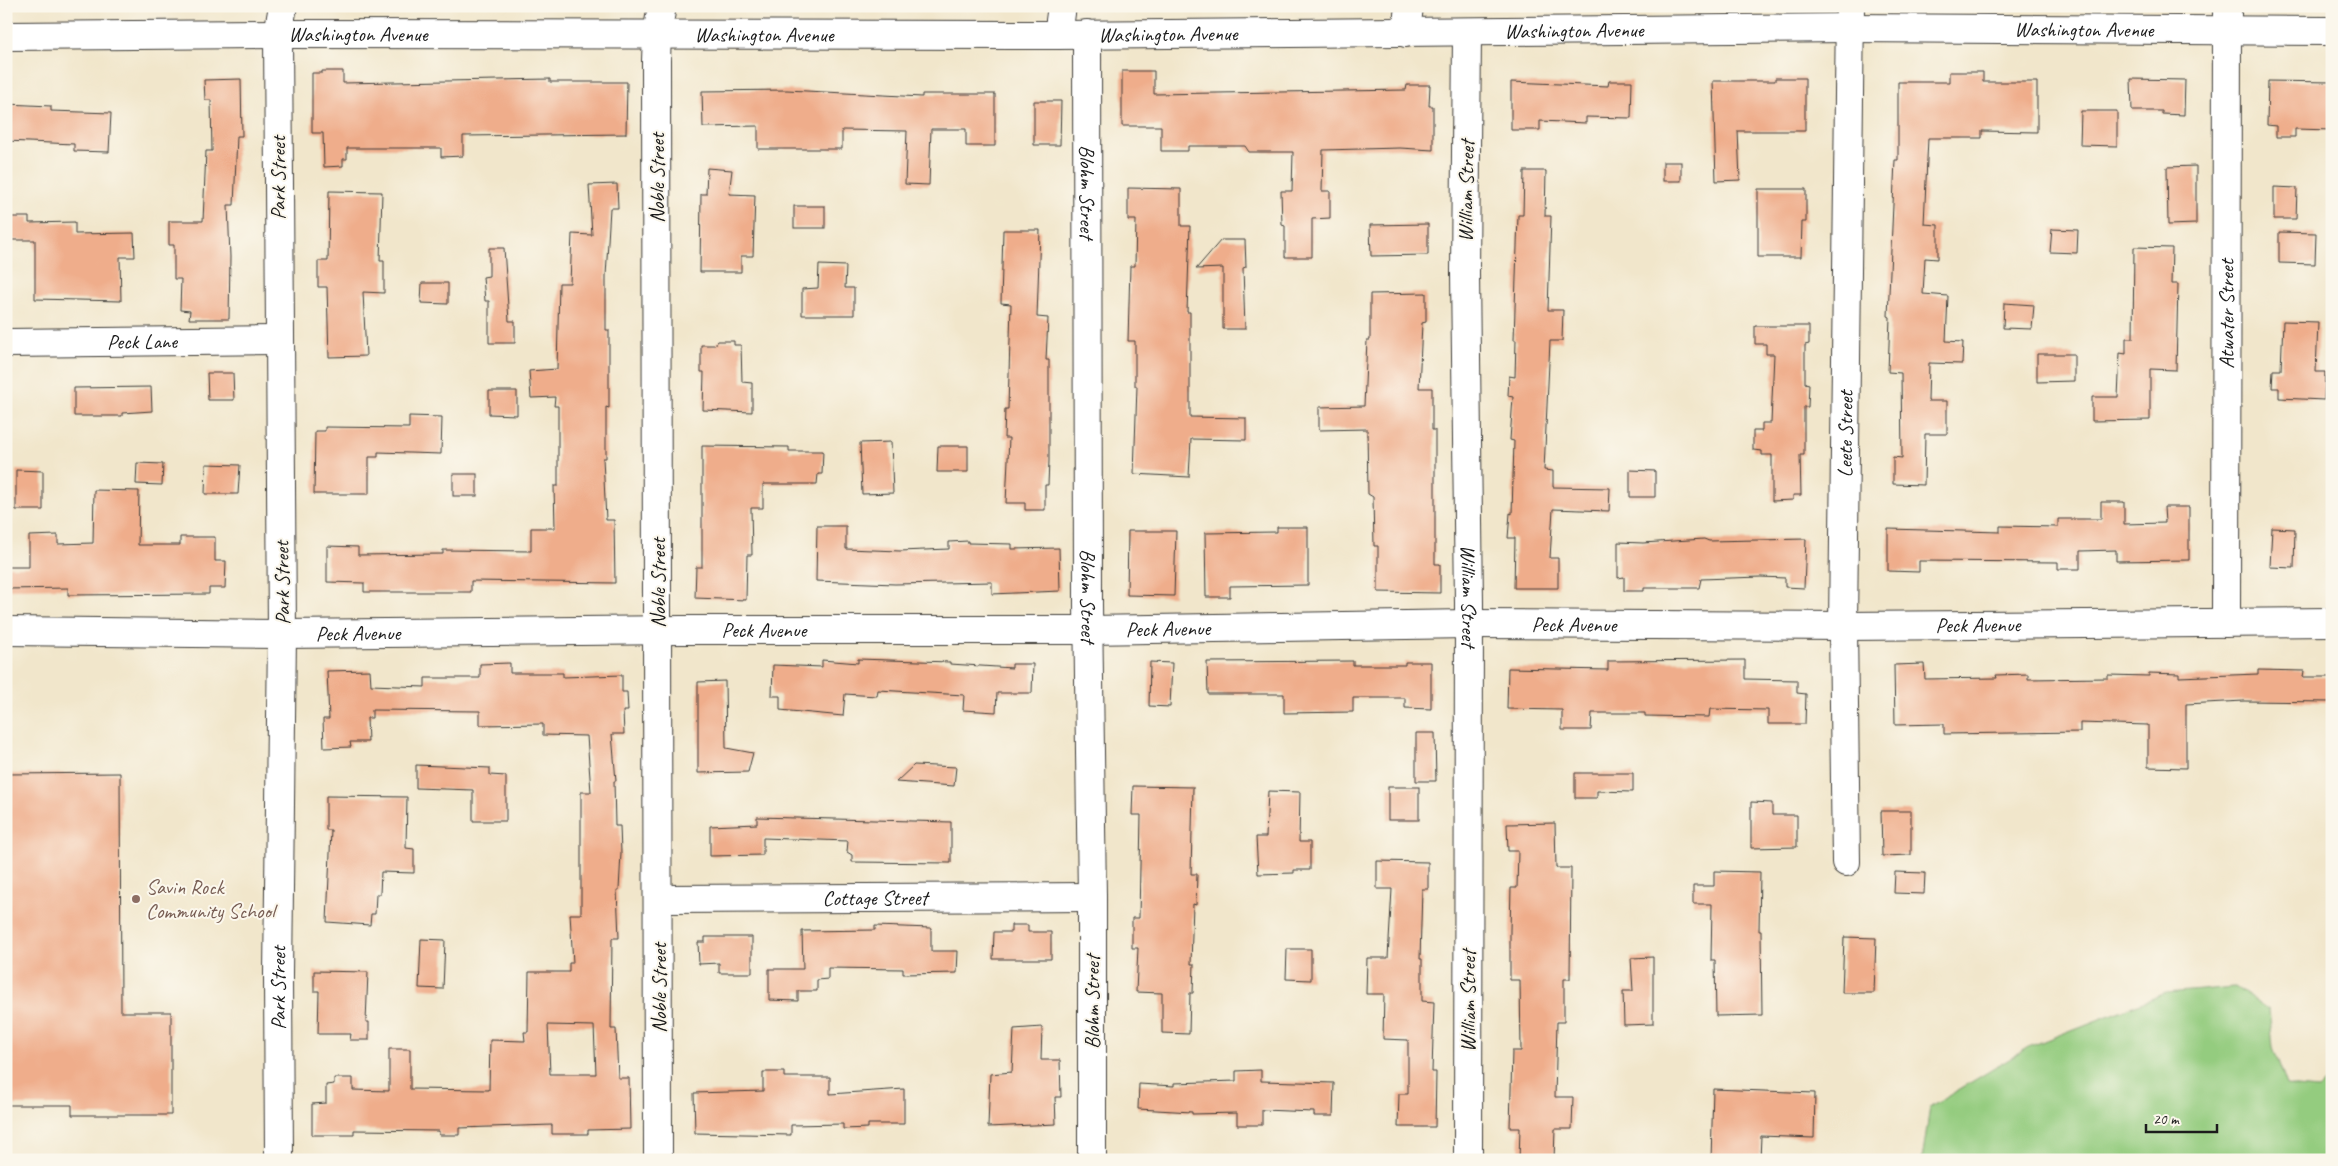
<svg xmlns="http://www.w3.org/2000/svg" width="2338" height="1166" font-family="Caveat,sans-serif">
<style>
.green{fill:#94cc7f;stroke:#58744e}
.building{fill:#efad8b;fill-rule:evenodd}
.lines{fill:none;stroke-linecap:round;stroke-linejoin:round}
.minor-casing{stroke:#3c3a36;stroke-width:30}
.minor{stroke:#fff;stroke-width:28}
.education-dot{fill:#8d6e63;stroke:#fbf7ec;stroke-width:2}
.labels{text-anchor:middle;stroke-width:4;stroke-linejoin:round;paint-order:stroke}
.street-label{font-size:21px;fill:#1c1c1c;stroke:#fbf7ec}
.education-label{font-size:21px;fill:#785e54;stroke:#fbf7ec;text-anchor:start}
</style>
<rect width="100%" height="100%" fill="#fbf7ec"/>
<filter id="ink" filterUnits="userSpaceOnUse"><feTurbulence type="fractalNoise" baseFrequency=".02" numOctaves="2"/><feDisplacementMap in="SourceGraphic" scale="10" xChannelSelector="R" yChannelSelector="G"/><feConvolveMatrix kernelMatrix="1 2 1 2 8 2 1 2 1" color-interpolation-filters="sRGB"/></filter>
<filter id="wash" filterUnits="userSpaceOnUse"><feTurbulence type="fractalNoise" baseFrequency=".0096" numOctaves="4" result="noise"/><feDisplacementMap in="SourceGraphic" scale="20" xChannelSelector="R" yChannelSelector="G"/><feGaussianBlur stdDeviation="1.12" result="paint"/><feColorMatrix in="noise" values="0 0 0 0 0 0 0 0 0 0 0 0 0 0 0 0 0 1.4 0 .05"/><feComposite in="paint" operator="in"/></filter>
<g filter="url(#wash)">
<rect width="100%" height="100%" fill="#f1e6cb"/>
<path class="green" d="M2235,987L2269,1010L2273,1047L2287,1086L2318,1089L2332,1075V1160H1922L1930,1107L2031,1046L2166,993Z"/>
<g id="blocks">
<g class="building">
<path d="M322,71H343V83L550,79V82H627L626,134L463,136V156L441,157V148H347V159H343V166L324,167L323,133H312V73H322Z"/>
<path d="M1122,71H1154V94L1406,90L1407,85H1430L1429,106H1433V150L1400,148L1323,150L1322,191H1330V218L1312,219V257H1285V226L1282,225L1281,191H1292L1293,152H1249L1245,146H1188V151H1161V126H1122Z"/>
<path d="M1949,72H1983V82H2037V132L1982,131V138H1928L1924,224L1938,225V259L1925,258L1923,294L1948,296L1946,341L1963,342L1962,364L1929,363L1928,401H1947V434H1925L1924,485L1893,484V457L1902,458L1901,373L1888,372L1890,317L1888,316L1895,160H1898V82H1949Z"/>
<path d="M1775,78H1805V131H1738L1740,180L1716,181L1713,81H1775Z"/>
<path d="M241,79L242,136H237L234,205H228L230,257L229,319H189L190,311L180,310L181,279H174V245H169V221H203L206,151H212L211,100H205L204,80Z"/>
<path d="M2131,79L2185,80L2184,115L2162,114V111H2132Z"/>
<path d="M1609,81H1632L1631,118L1586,117V123L1540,121V130H1511V82L1608,86Z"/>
<path d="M2268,81L2332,82V130L2295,129V137H2276V126L2267,125Z"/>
<path d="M787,90L922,97V94H995V146H966V129H931L929,185L905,184L907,131L842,130V149H758V126L703,127L702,91Z"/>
<path d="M1034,101H1061L1060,145H1034Z"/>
<path d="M6,104L51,106V111L111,113L109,152L74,151V144L6,141Z"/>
<path d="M2081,111H2117V146L2080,145Z"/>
<rect x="1663" y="162" width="18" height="19"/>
<path d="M2196,166V224L2168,225L2167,167Z"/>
<path d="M707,168L732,170L729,194L755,195L753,256H741V272H700L701,194H706Z"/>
<path d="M1524,171H1546L1545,216H1551L1548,310H1563L1562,341H1550L1544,470L1553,471V487L1610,488L1609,511L1553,509L1550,558H1558V588H1514L1515,538H1508L1510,513L1512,514L1514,441L1510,440L1513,397L1508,396L1509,376L1515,377L1516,340H1514L1518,215H1523Z"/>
<path d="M617,184L618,208H610L606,276V330H609V408L606,407V458H603L606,520H614L615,583L471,581V592H364V583L327,582V546L358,547V555L443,554V550L531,551V528H555L554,486H558V406H554L555,397L531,398L529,371L557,369L559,283H570L572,234L592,235L589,185Z"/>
<path d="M2274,187L2297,188L2296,219H2274Z"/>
<path d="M1128,188L1181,189V226H1190L1187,312H1190V417L1246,418V440L1191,439L1189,477L1134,474L1137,386H1135V341H1128L1130,266H1135L1136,220H1128Z"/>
<path d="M1758,189H1806V222H1802L1801,257H1758Z"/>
<path d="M329,191L382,192L380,261H384V293L363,292L366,356L329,357L327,287H318V261H328Z"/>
<rect x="794" y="206" width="31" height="22"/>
<path d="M6,217H29V223L75,222V234L134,233L135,257H120L121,301L35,299V240H6Z"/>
<path d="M1428,224V255L1371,256L1370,225Z"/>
<path d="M2052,229L2078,230L2077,253L2050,252Z"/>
<path d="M1003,230H1040L1037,317L1048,318L1046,360H1049V461L1048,485H1045V510H1025V503H1006L1009,438H1004L1005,409H1008L1011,304L1001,303Z"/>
<path d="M2279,232L2316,233L2315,264L2279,263Z"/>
<path d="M1221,240H1245L1246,267L1243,268L1245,329H1223V268L1196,269Z"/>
<path d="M2134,247L2172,248L2171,284H2178L2176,370L2150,369V420L2092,421V397H2118L2120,353L2126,354V338H2133Z"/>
<path d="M489,248H504L509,321H515V343H489V301H485L483,277L489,276Z"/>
<path d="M819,265L846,266L845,288H854V315H802V289L818,288Z"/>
<path d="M422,283H448V304L421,303Z"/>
<path d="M1426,293V322L1422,323L1419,388H1432V430H1435V564H1440V593L1378,592V546H1374L1373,497L1368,494L1367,429L1319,430V407L1364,406L1367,340H1370V294Z"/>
<path d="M2004,303L2034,305L2032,329L2003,328Z"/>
<path d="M2283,321L2318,322L2316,372H2325L2324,400L2279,398V388H2272L2273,370H2281Z"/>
<path d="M1755,326H1809V344L1805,345V383L1809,384L1808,407H1804V455H1800L1801,495H1793V500L1772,501V455H1762V451L1753,450V431H1762V423H1771L1774,354H1766V344H1755Z"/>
<path d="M718,341H734V345H741L742,382L752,383V412L703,410L704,372H701V345H715Z"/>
<path d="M2037,354H2074V381L2037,382Z"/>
<path d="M207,373H233L234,400H208Z"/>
<path d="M151,387L152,411L122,413V416H74V388Z"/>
<path d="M489,391H517V415L489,414Z"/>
<path d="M409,416L442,417L441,454L378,452V457H369V494H314L315,431H325V427L409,428Z"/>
<path d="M891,442L893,493L862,494L860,443Z"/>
<path d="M702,446L789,447V451H823L822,474H818L817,484H763V508H751L752,555H747L746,600L695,598L696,567H702Z"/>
<path d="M938,446H968V472H937Z"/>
<path d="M137,463L163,464L162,485L136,484Z"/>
<path d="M206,464L240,465L238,494H205Z"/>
<path d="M16,470L43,471V510H16Z"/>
<path d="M1630,470L1655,471V497H1630Z"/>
<rect x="453" y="474" width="24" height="22"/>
<path d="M94,490L139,491L138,545H180V537H215V561H226L225,588H209V594L68,595V588L6,589V567H29V536L58,535V544L93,543Z"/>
<path d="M2101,502H2124V524L2165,523L2164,507H2189V560L2116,561V550L2080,551V569H2058V562L1919,561V572L1888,571V529L2000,532V526L2058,527V519H2101Z"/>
<path d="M817,526H846V549L900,551L949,549V542L968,541V543L1012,544V549L1059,548L1060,591L992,594V582L895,584L816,581Z"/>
<path d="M1277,527H1308V585L1230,586V597H1206L1205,533L1277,532Z"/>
<path d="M2272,528L2295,529L2294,568L2270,567Z"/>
<path d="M1128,531H1176L1174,596L1127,595Z"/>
<path d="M1704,539L1709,541L1806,539L1804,588L1785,587V578L1761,577L1701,579L1699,588H1644V591H1624V577L1618,578V542L1643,543Z"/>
<path d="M858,659L950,662V664L1012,668V664H1033L1032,693H997L996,712L963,710L964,695L878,690L877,696L845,694L843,716L780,710V696H772L773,665L822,667V660L858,663Z"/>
<path d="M1745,660V679L1797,680V693L1806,694L1805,724H1768V710L1710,709L1709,717L1645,716V713H1592L1591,730H1562V710L1507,709L1508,668L1608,670V661Z"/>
<path d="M1353,661V665H1405V662H1431V709L1405,708V698H1353V712L1284,713V694H1208L1207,662Z"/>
<path d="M1150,662L1172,663L1170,707L1149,706Z"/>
<path d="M510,663V673H563V677L622,675V692H627L628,711H623L624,734H612L616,781H614L615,826H620L621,853L619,890H617L619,938H612L611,1029H616L618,1078H629L630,1129L588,1130V1134H552V1125L459,1128V1135H439V1131L354,1130V1135H312V1104L326,1103V1085L334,1084V1078H353V1090L389,1091V1049H410V1089L489,1090L490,1040L525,1041L524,1032H528L529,972H569V963H573L570,914H581V792H591L587,736L543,735V724L480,725V711L372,710V718H367L368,742H350L351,747L324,748L323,719H329L327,671L370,670L371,685L425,687V678H480V664ZM548,1025L594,1026L596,1074H550Z"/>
<path d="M1924,664L1925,679L1997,678L1996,675L2028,674V679L2108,678V675L2149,676V673L2179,674V677L2258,674V670L2304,671L2303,677H2332V702L2244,701L2186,704V768L2148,767V725L2080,723V732L1944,734V724L1895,725L1894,665Z"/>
<path d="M725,681L726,748L753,753L748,772L698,773V682Z"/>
<path d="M1416,733H1435L1436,781H1416Z"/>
<path d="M416,765L490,768V775L506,776V821H473V790L416,788Z"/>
<path d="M914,765L956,767L954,786L896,782Z"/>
<path d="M120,773L121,1012H171V1115H72V1105H6V774Z"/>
<path d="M1575,773H1633V792L1597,791V798H1575Z"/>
<path d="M1133,786L1193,787L1191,874H1197L1196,905L1193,904L1191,964H1194L1193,993H1190L1189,1034L1162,1033V993L1136,992L1138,948H1132V918H1139L1141,815H1132Z"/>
<rect x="1388" y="787" width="31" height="33"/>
<path d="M1268,791L1300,792L1299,842H1310V870H1294V873L1258,874L1256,837H1266Z"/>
<path d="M326,796L407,797L406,848L414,849V873L381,872L380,894H376L375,914H371L370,925L327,922L331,830H326Z"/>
<path d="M1751,802L1772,803V815H1797V847L1751,848Z"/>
<path d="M1881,811H1911V855L1882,856Z"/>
<path d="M757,817L951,822V863L852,862V855L847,852L848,841L763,838V855L710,856V826L757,824Z"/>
<path d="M1555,823L1556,868H1571L1570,979H1564V1022H1557L1555,1097H1573L1572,1129H1555L1554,1160H1519L1520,1128H1510L1512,1051H1521L1520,980H1510V930L1511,888H1517L1518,851H1508L1507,824Z"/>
<path d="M1377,861L1428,862V889H1422L1420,959H1422V1001L1434,1002L1432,1072H1436L1435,1127H1398L1399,1094H1408V1040L1383,1039L1384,994H1366L1367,958H1388L1392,889H1377Z"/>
<path d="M1714,871L1760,872L1759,931H1761L1762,1015L1716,1016L1715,960H1711L1712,904H1693V886H1714Z"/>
<path d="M1895,872L1925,873L1924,894L1894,893Z"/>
<path d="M1011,925H1028V932H1051V959H993L994,932H1011Z"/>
<path d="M875,926L931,928V951H958L957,973L903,974V969L828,968V979L817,980V991H798V1001L769,1000V969H803L802,931L875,930Z"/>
<path d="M705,937H752V973H719V963L699,964L698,942H705Z"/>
<path d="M1844,937L1876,938L1874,993H1842Z"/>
<path d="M421,939L445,940L443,989L419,988Z"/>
<path d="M1287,949H1311V980L1286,979Z"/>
<path d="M1653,957V1024L1624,1025L1623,991H1633L1631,958Z"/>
<path d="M314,971L368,972L366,1022H369V1040H350L351,1034H318L319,991H314Z"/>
<path d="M1042,1027L1041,1060H1060L1061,1097H1055L1056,1124L988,1127L990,1074L1012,1072L1014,1029Z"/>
<path d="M1261,1070V1081L1334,1083L1333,1116H1314V1112L1262,1110V1125H1237V1113L1192,1114V1112L1138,1109L1139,1084L1174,1086V1083L1236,1081V1071Z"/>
<path d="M763,1072H784V1077H830V1094L904,1089V1124H868V1128L843,1129V1124L791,1125V1135L695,1133L694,1093L763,1091Z"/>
<path d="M1713,1089L1815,1093L1814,1138L1761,1136L1760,1160H1711Z"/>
</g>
</g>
</g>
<g filter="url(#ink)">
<use href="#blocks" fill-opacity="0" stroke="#3c3a36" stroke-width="1"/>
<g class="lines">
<defs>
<g id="minor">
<path id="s1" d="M1467,32L1465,274L1469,603L1468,1160"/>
<path d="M1406,33L1409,6"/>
<path id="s2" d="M1087,34L1088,605L1092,897V1160"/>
<path d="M1058,35L1062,6"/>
<path id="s3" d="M6,36L278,34L1058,35L1848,28L2332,31"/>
<path id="s4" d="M6,343L279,340"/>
<path id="s5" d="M2226,623L2227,6"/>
<path id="s6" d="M6,631L282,634L682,630H1088L1469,624L1843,626L2332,622"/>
<path id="s7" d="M1846,862L1843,626L1850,6"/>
<path id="s8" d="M659,899L1092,897"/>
<path id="s9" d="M279,1160L278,975L282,634L278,34L283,6"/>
<path d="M658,1160L656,61L657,34L662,6"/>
</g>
</defs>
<use href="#minor" class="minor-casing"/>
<use href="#minor" class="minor"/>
</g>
</g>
<circle class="education-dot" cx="136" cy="899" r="5"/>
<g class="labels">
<g class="street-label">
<text dy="7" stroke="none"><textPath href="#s3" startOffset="2078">Washington Avenue</textPath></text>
<text dy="7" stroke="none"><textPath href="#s3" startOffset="1568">Washington Avenue</textPath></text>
<text dy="7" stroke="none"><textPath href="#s3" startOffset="352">Washington Avenue</textPath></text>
<text dy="7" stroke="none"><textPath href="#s3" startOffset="758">Washington Avenue</textPath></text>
<text dy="7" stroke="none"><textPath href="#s3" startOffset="1162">Washington Avenue</textPath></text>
<text transform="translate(278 178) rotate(-90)" y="7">Park Street</text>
<text transform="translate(657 178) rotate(-90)" y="7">Noble Street</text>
<text transform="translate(1466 191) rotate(-89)" y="7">William Street</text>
<text dy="7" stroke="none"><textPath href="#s2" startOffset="158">Blohm Street</textPath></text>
<text dy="7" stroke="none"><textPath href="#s5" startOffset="309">Atwater Street</textPath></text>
<text dy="7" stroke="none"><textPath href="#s4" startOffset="136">Peck Lane</textPath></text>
<text dy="7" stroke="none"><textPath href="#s7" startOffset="428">Leete Street</textPath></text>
<text transform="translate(282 583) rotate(-91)" y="7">Park Street</text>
<text transform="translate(658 583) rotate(-90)" y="7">Noble Street</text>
<text dy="7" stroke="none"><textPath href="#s1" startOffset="564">William Street</textPath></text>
<text dy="7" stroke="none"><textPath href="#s2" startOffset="562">Blohm Street</textPath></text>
<text dy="7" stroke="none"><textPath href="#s6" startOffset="1568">Peck Avenue</textPath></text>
<text dy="7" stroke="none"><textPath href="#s6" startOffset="1972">Peck Avenue</textPath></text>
<text dy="7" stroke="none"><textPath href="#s6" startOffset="1162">Peck Avenue</textPath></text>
<text dy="7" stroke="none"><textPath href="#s6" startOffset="758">Peck Avenue</textPath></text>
<text dy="7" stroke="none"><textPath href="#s6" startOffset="352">Peck Avenue</textPath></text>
<text dy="7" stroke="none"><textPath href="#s8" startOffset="216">Cottage Street</textPath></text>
<text dy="7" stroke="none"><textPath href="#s9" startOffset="172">Park Street</textPath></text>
<text transform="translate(659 988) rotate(-90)" y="7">Noble Street</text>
<text transform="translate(1468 1001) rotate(-90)" y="7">William Street</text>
<text transform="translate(1092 1002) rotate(-90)" y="7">Blohm Street</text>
</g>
<g class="education-label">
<text x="146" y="894">Savin Rock<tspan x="146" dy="24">Community School</tspan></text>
</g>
</g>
<rect width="2338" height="1166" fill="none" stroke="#fbf7ec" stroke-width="25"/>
<path d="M2146 1124v8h71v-8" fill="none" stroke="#1c1c1c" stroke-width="2.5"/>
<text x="2153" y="1124" font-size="15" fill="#1c1c1c" stroke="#fbf7ec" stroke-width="4" paint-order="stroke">20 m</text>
</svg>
